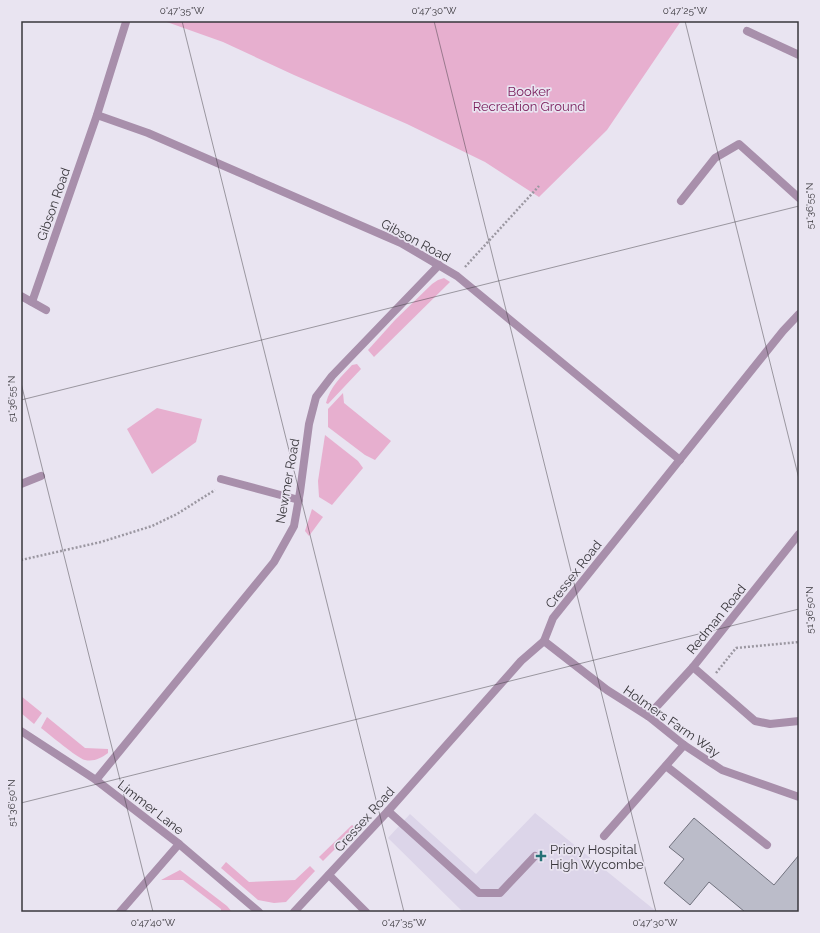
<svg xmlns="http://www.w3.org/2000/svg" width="820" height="933" font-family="Raleway,sans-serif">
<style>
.built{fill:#dcd5e9}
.green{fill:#e7afcf}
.building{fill:#bbbcc9;stroke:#70717d}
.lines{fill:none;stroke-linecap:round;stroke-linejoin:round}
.path{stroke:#9b97a1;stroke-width:2.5;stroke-dasharray:2 2;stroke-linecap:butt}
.service{stroke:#a88fab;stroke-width:8}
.minor{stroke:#a88fab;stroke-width:8}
.tertiary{stroke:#a88fab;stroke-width:8}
.ticks{fill:none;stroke:#39373c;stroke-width:1;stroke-opacity:0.45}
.poi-dot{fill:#267176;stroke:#e9e4f1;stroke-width:1.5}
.labels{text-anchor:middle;stroke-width:3.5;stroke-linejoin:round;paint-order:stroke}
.park-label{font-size:13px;fill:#7b205d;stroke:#e9e4f1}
.street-label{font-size:13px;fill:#39373c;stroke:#e9e4f1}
.poi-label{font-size:13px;fill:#39373c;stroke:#e9e4f1;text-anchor:start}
.neatline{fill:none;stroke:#39373c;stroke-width:1.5}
.ticks-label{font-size:10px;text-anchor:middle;fill:#39373c}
</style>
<rect width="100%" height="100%" fill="#e9e4f1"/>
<path class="built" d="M535,813L657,912H463L388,838L410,814L476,874Z"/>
<g class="green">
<path d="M164,21H681L607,130L539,197L485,162L407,124L294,75L223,42Z"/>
<path d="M444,278L450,282L374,357L368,350L395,320L432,284L438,280Z"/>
<path d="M357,364L361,369L328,404L326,403C330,387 341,377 352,365Z"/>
<path d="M343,393L344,403L391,441L375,460L365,455L328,427V409Z"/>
<path d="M157,408L202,419L196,442L152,474L127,429Z"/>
<path d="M325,435L358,461L363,468L332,505L319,497L318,481Z"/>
<path d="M312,509L323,517L309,536L305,531Z"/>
<path d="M21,696L42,713L34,724L21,713Z"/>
<path d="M47,717L85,748L108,749V753C101,758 94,762 85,760C77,758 49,734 41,728Z"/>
<path d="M352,825L356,828L323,861L319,857Z"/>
<path d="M226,862L249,882L295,880L310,866L315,871L286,902L274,903L258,900L221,868Z"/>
<path d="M180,870L227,906L232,912H221V909L183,880H161Z"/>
</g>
<path class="building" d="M694,818L774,885L799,855V912H745L709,882L690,905L664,883L684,859L669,847Z"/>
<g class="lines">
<g class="path">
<path d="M465,267L539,186"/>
<path d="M21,560L101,542L152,526L177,514L215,490"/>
<path d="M716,673L736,648L799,642"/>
</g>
<g class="service">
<path d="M221,479L299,500"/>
<path d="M666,766L767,845"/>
</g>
<g class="minor">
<path d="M747,31L799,55"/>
<path d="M97,115L148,133L401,243L457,276L680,460"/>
<path d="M681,201L715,158L739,144L799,198"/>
<path d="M21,296L46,310"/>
<path d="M32,302L97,115L126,22"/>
<path d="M21,484L41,476"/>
<path d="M693,667L755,721L770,724L799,721"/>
<path d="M648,716L693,667L799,534"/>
<path d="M21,731L96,780L179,844L259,912"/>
<path d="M96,780L274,562L294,526L300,492L309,424L316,397L332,376L439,265"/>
<path d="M388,811L479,893H500L535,856"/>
<path d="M604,836L684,745"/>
<path d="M329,875L366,912"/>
<path d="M120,912L179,844"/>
</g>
<g class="tertiary">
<path d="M544,641L607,690L648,716L684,745L722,770L799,797"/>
<path d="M294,912L388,811L521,661L544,641L553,618L783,331L799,314"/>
</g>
</g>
<path class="ticks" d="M182,21L404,912M434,21L656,912M685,21L799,479M21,383L153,912M21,400L799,206M21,803L799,609"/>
<path class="poi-dot" d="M539 850h4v4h4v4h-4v4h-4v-4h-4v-4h4z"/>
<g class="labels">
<g class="park-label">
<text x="529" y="96">Booker<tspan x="529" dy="15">Recreation Ground</tspan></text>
</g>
<g class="street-label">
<text transform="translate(53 204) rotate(-71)" y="5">Gibson Road</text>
<text transform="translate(416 240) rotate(28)" y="5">Gibson Road</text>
<text transform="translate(287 481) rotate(-80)" y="5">Newmer Road</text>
<text transform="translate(573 574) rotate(-52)" y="5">Cressex Road</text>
<text transform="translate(716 619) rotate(-51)" y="5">Redman Road</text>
<text transform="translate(672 721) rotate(35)" y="5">Holmers Farm Way</text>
<text transform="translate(151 807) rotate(38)" y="5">Limmer Lane</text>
<text transform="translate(364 819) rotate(-48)" y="5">Cressex Road</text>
</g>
<g class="poi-label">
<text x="550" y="854">Priory Hospital<tspan x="550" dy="15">High Wycombe</tspan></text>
</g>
</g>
<rect width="820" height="933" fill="none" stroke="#e9e4f1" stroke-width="44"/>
<rect x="22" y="22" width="776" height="889" class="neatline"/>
<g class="ticks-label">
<text x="182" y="14">0°47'35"W</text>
<text x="434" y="14">0°47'30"W</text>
<text x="685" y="14">0°47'25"W</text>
<text transform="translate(809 206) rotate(-90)" y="4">51°36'55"N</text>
<text transform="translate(11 399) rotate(-90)" y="4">51°36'55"N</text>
<text transform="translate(809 610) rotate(-90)" y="4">51°36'50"N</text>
<text transform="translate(11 803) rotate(-90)" y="4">51°36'50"N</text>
<text x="153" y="926">0°47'40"W</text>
<text x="404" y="926">0°47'35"W</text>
<text x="655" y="926">0°47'30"W</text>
</g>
</svg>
